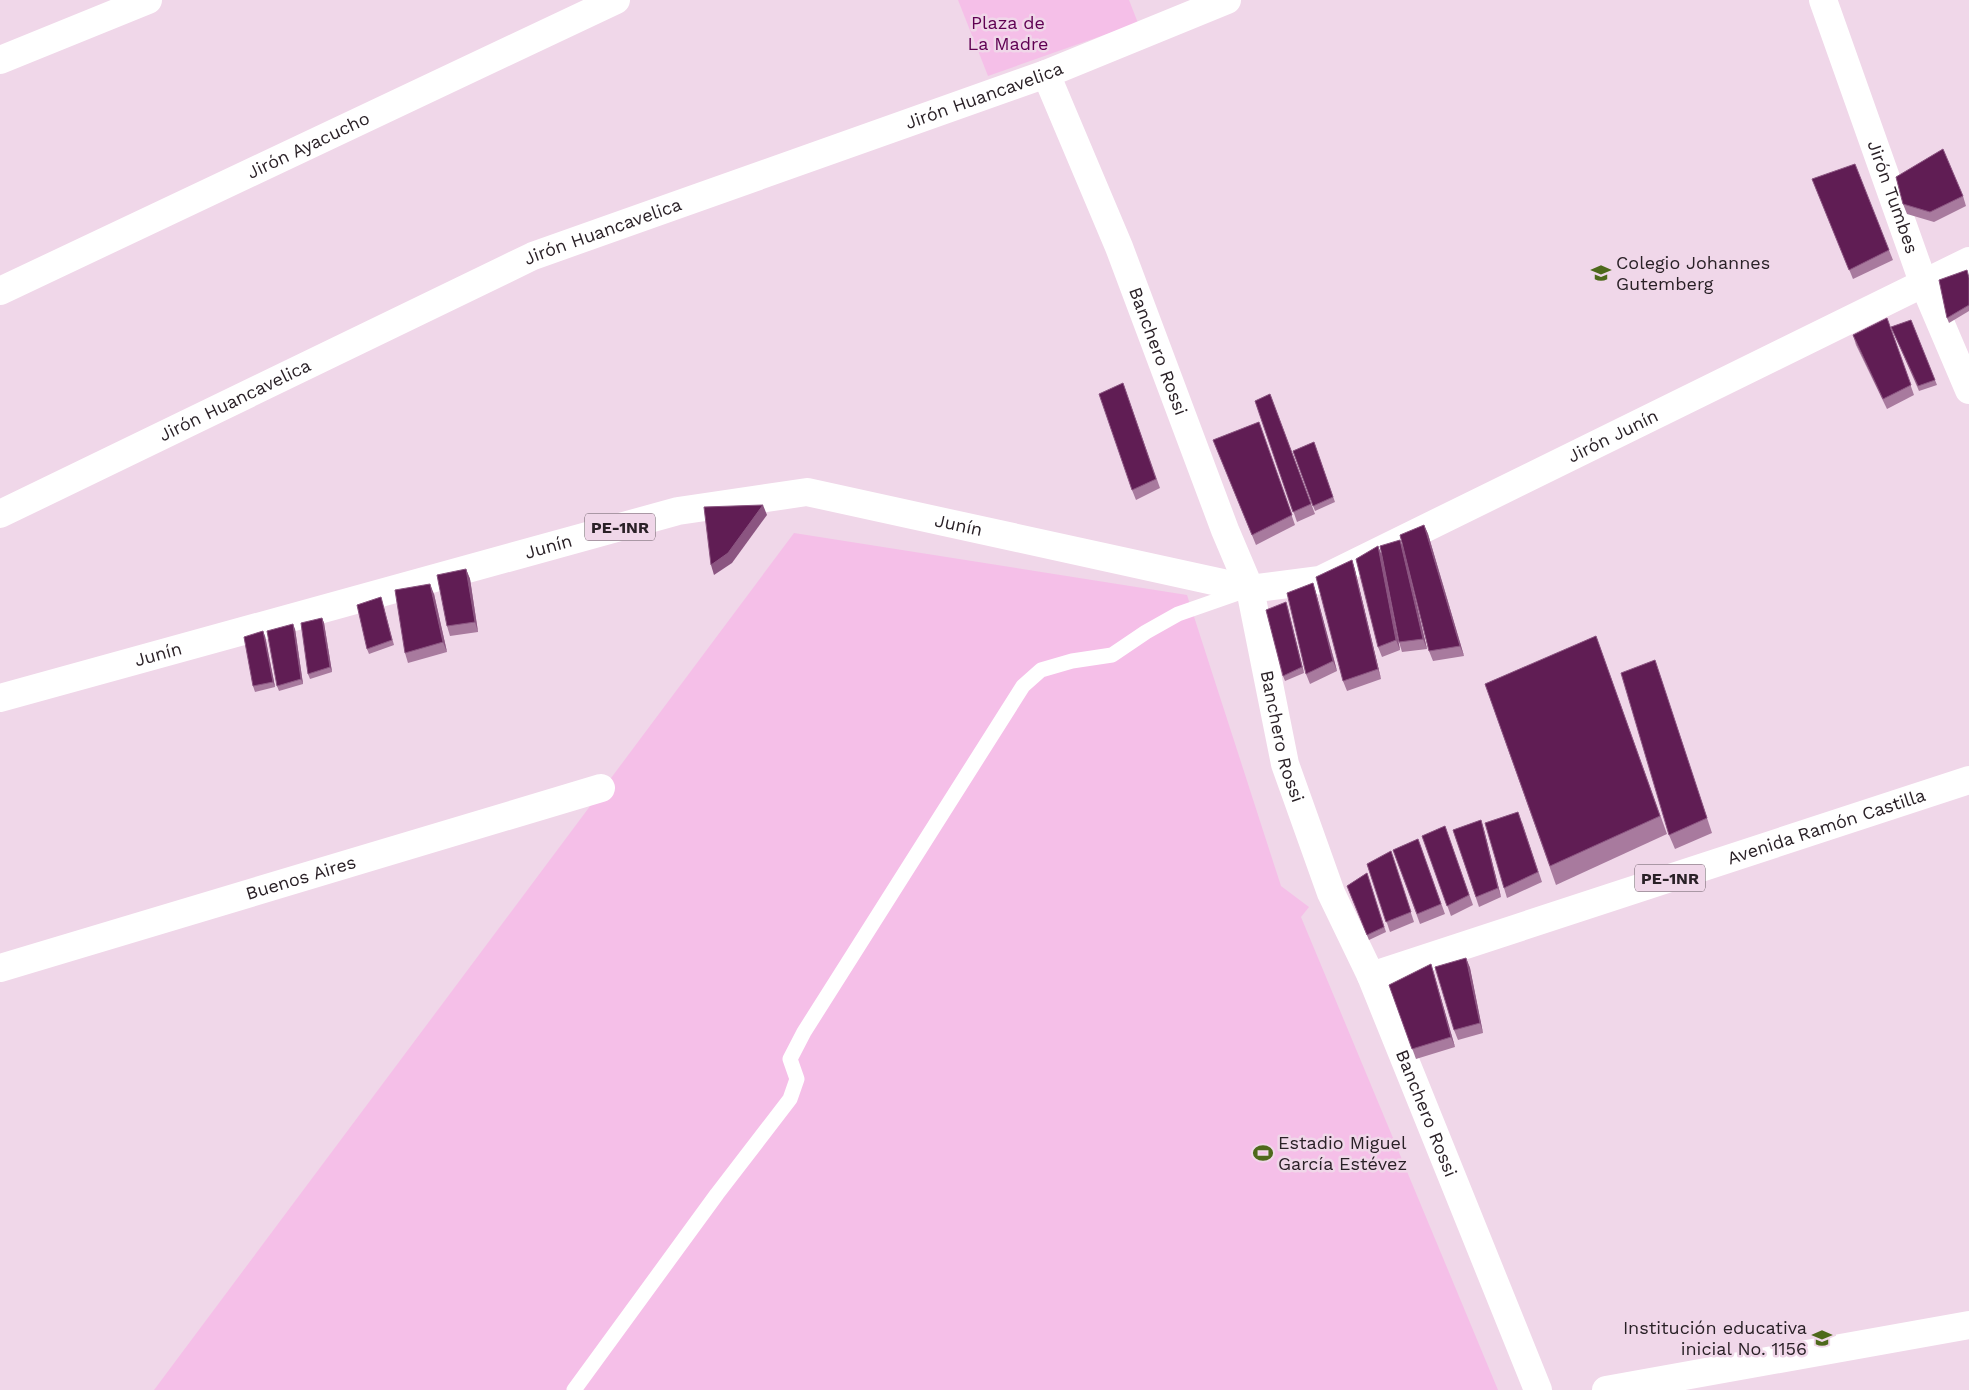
<svg xmlns="http://www.w3.org/2000/svg" width="1969" height="1390" font-family="'Work Sans',sans-serif">
<style>
.green{fill:#f5bfe8}
.lines{fill:none;stroke-linecap:round;stroke-linejoin:round}
.service{stroke:#fff;stroke-width:15}
.minor{stroke:#fff;stroke-width:28}
.primary{stroke:#fff;stroke-width:28}
.wall{fill:#a87a9e}
.shaded-wall{fill:#8b5581}
.building{fill:#601d54;stroke:#8b5581}
.labels{text-anchor:middle;stroke-width:5;stroke-linejoin:round;paint-order:stroke}
.shield{fill:#f0d7e9;stroke:#655861;stroke-width:1}
.shield-label{font-size:16px;font-weight:bold;fill:#2a2127}
.park-label{font-size:18px;fill:#5f0052;stroke:#f0d7e9}
.street-label{font-size:18px;fill:#2a2127;stroke:#f0d7e9}
.poi-label{font-size:18px;fill:#2a2127;stroke:#f0d7e9;text-anchor:start}
</style>
<rect width="100%" height="100%" fill="#f0d7e9"/>
<g class="green">
<path d="M958,0H1129L1138,23L988,76Z"/>
<path d="M794,533L1187,595L1281,886L1309,907L1301,917L1498,1390H154Z"/>
</g>
<g class="lines">
<path class="service" d="M574,1390L717,1194L790,1099L797,1079L790,1059L804,1032L1023,686L1041,670L1072,661L1112,655L1146,632L1178,614L1244,591"/>
<g class="minor">
<path id="s1" d="M1823,0L1923,282L1969,390"/>
<path d="M0,60L148,0"/>
<path id="s2" d="M1046,74L1119,247L1225,530L1250,589L1320,580L1969,261"/>
<path id="s3" d="M0,291L616,0"/>
<path id="s4" d="M0,514L533,256L1046,74L1227,0"/>
<path id="s5" d="M0,968L601,788"/>
<path id="s6" d="M1371,976L1538,1390"/>
<path d="M1606,1390L1969,1325"/>
</g>
<path class="primary" id="s7" d="M0,698L678,511L807,492L1250,589L1285,764L1331,893L1371,976L1969,780"/>
</g>
<g class="wall">
<path d="M1812,179L1889,250L1893,260L1853,279Z"/>
<path d="M1963,196L1966,206L1934,222L1907,214L1903,204Z"/>
<path d="M1969,277V311L1949,323L1947,318Z"/>
<path d="M1887,318L1914,395L1887,409L1856,345L1853,335Z"/>
<path d="M1911,320L1937,385L1919,391L1891,327Z"/>
<path d="M1123,383L1160,488L1136,500L1132,490Z"/>
<path d="M1270,394L1315,514L1297,522L1255,401Z"/>
<path d="M1259,422L1295,525L1256,545L1213,440Z"/>
<path d="M1314,442L1335,502L1315,511L1293,451Z"/>
<path d="M1424,525L1428,534L1464,656L1433,661L1429,651Z"/>
<path d="M1400,540L1404,550L1427,649L1402,652L1399,642Z"/>
<path d="M1378,546L1382,556L1400,650L1382,657L1378,647Z"/>
<path d="M1352,560L1355,570L1381,679L1347,691L1343,681Z"/>
<path d="M466,569L470,579L478,632L450,636L447,626Z"/>
<path d="M1313,583L1316,593L1337,671L1310,684L1306,674Z"/>
<path d="M434,594L447,652L408,663L405,653Z"/>
<path d="M381,597L394,645L369,654L367,649Z"/>
<path d="M1286,602L1304,673L1285,681L1283,676Z"/>
<path d="M322,618L324,623L332,672L310,679L308,674Z"/>
<path d="M295,629L303,684L279,691L277,686Z"/>
<path d="M265,636L275,687L255,692L253,686Z"/>
<path d="M1596,636L1667,834L1556,885L1485,684Z"/>
<path d="M1660,675L1712,833L1675,849L1669,835Z"/>
<path d="M1481,820L1484,830L1501,897L1479,907L1453,830Z"/>
<path d="M1522,822L1542,882L1507,898L1504,888Z"/>
<path d="M1445,826L1473,905L1451,916L1422,836Z"/>
<path d="M1418,839L1445,914L1420,924L1393,850Z"/>
<path d="M1394,861L1414,922L1390,932L1367,864Z"/>
<path d="M1367,873L1386,932L1369,940L1347,886Z"/>
<path d="M1466,958L1470,968L1483,1033L1458,1040L1454,1030Z"/>
<path d="M1434,974L1455,1047L1416,1059L1389,985Z"/>
</g>
<g class="shaded-wall">
<path d="M763,505L767,515L732,563L714,575L711,565Z"/>
<path d="M1424,525L1428,534L1464,656L1460,646Z"/>
<path d="M1400,540L1404,550L1427,649L1423,639Z"/>
<path d="M1378,546L1382,556L1400,650L1396,640Z"/>
<path d="M1352,560L1355,570L1381,679L1378,669Z"/>
<path d="M466,569L470,579L478,632L475,622Z"/>
<path d="M1313,583L1316,593L1337,671L1333,661Z"/>
<path d="M430,584L434,594L447,652L443,642Z"/>
<path d="M1286,602L1288,608L1304,673L1302,667Z"/>
<path d="M322,618L324,623L332,672L330,667Z"/>
<path d="M293,624L295,629L303,684L301,679Z"/>
<path d="M263,631L265,636L275,687L273,682Z"/>
<path d="M1481,820L1484,830L1501,897L1498,888Z"/>
<path d="M1466,958L1470,968L1483,1033L1480,1023Z"/>
<path d="M1431,964L1434,974L1455,1047L1451,1037Z"/>
</g>
<g class="building">
<path d="M1943,149L1963,196L1930,212L1903,204L1896,177Z"/>
<path d="M1855,164L1889,250L1849,270L1812,179Z"/>
<path d="M1967,270L1969,278V305L1947,318L1939,280Z"/>
<path d="M1887,318L1911,385L1883,399L1853,335Z"/>
<path d="M1911,320L1935,380L1918,386L1891,327Z"/>
<path d="M1123,383L1156,479L1132,490L1099,394Z"/>
<path d="M1270,394L1311,504L1293,512L1255,401Z"/>
<path d="M1259,422L1292,515L1252,535L1213,440Z"/>
<path d="M1314,442L1333,497L1313,506L1293,451Z"/>
<path d="M763,505L728,553L711,565L704,507Z"/>
<path d="M1424,525L1460,646L1429,651L1400,535Z"/>
<path d="M1400,540L1423,639L1399,642L1380,546Z"/>
<path d="M1378,546L1396,640L1378,647L1356,559Z"/>
<path d="M1352,560L1378,669L1343,681L1316,577Z"/>
<path d="M466,569L475,622L447,626L437,575Z"/>
<path d="M1313,583L1333,661L1306,674L1287,593Z"/>
<path d="M430,584L443,642L405,653L395,590Z"/>
<path d="M381,597L392,640L367,649L357,605Z"/>
<path d="M1286,602L1302,667L1283,676L1266,610Z"/>
<path d="M322,618L330,667L308,674L301,623Z"/>
<path d="M293,624L301,679L277,686L267,631Z"/>
<path d="M263,631L273,682L253,686L244,637Z"/>
<path d="M1596,636L1660,816L1550,866L1485,684Z"/>
<path d="M1655,660L1707,818L1669,835L1621,673Z"/>
<path d="M1518,812L1538,872L1504,888L1485,823Z"/>
<path d="M1481,820L1498,888L1476,897L1453,830Z"/>
<path d="M1445,826L1469,895L1447,906L1422,836Z"/>
<path d="M1418,839L1441,904L1417,914L1393,850Z"/>
<path d="M1391,851L1411,912L1386,922L1367,864Z"/>
<path d="M1367,873L1384,927L1367,935L1347,886Z"/>
<path d="M1466,958L1480,1023L1454,1030L1435,967Z"/>
<path d="M1431,964L1451,1037L1412,1049L1389,985Z"/>
</g>
<defs>
<symbol id="school-bare" viewBox="-9 -9 18 18"><path d="M0-5L7-2L0 1L-7-2ZM-4 1L0 2.5L4 1V4Q0 6-4 4Z" fill="#4e691b" stroke="#f0d7e9" stroke-width="2.5" paint-order="stroke"/></symbol>
<symbol id="stadium-bare" viewBox="-9 -9 18 18"><path d="M0-5a6.5 5 0 1 0 0 10a6.5 5 0 1 0 0-10ZM-3.5-1.8h7v3.6h-7Z" fill="#4e691b" stroke="#f0d7e9" stroke-width="2.5" paint-order="stroke"/></symbol>
</defs>
<g fill-rule="evenodd">
<use href="#school-bare" x="1587" y="259" width="28" height="28"/>
<use href="#stadium-bare" x="1249" y="1139" width="28" height="28"/>
<use href="#school-bare" x="1808" y="1324" width="28" height="28"/>
</g>
<g class="labels">
<g class="shield">
<rect x="585" y="513.5" width="70" height="27" rx="4"/>
<rect x="1635" y="864.5" width="70" height="27" rx="4"/>
</g>
<g class="shield-label">
<text x="620" y="533">PE-1NR</text>
<text x="1670" y="884">PE-1NR</text>
</g>
<g class="park-label">
<text x="1008" y="29">Plaza de<tspan x="1008" dy="21">La Madre</tspan></text>
</g>
<g class="street-label">
<text dy="6" stroke="none"><textPath href="#s4" startOffset="1071">Jirón Huancavelica</textPath></text>
<text dy="6" stroke="none"><textPath href="#s3" startOffset="341">Jirón Ayacucho</textPath></text>
<text dy="6" stroke="none"><textPath href="#s1" startOffset="209">Jirón Tumbes</textPath></text>
<text dy="6" stroke="none"><textPath href="#s4" startOffset="666">Jirón Huancavelica</textPath></text>
<text dy="6" stroke="none"><textPath href="#s2" startOffset="299">Banchero Rossi</textPath></text>
<text dy="6" stroke="none"><textPath href="#s4" startOffset="261">Jirón Huancavelica</textPath></text>
<text dy="6" stroke="none"><textPath href="#s2" startOffset="951">Jirón Junín</textPath></text>
<text dy="6" stroke="none"><textPath href="#s7" startOffset="989">Junín</textPath></text>
<text dy="6" stroke="none"><textPath href="#s7" startOffset="569">Junín</textPath></text>
<text dy="6" stroke="none"><textPath href="#s7" startOffset="164">Junín</textPath></text>
<text dy="6" stroke="none"><textPath href="#s7" startOffset="1438">Banchero Rossi</textPath></text>
<text dy="6" stroke="none"><textPath href="#s7" startOffset="2174">Avenida Ramón Castilla</textPath></text>
<text dy="6" stroke="none"><textPath href="#s5" startOffset="314">Buenos Aires</textPath></text>
<text dy="6" stroke="none"><textPath href="#s6" startOffset="148">Banchero Rossi</textPath></text>
</g>
<g class="poi-label">
<text x="1616" y="269">Colegio Johannes<tspan x="1616" dy="21">Gutemberg</tspan></text>
<text x="1278" y="1149">Estadio Miguel<tspan x="1278" dy="21">García Estévez</tspan></text>
<text x="1807" y="1334" text-anchor="end">Institución educativa<tspan x="1807" dy="21">inicial No. 1156</tspan></text>
</g>
</g>
</svg>
